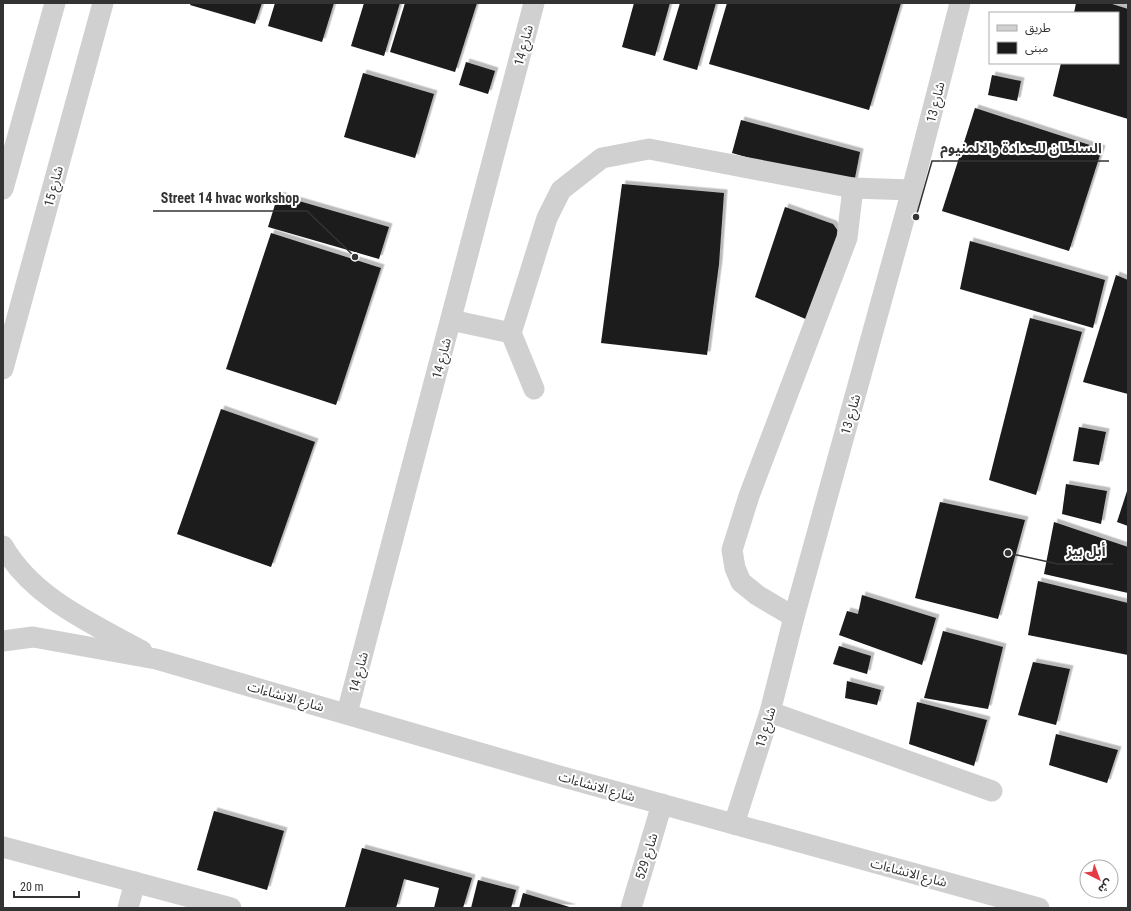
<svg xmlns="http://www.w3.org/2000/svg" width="1131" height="911" font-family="'Roboto Condensed','Noto Sans Arabic',sans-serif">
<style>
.building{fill:#1a1a1a;filter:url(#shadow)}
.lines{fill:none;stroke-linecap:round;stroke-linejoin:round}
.minor{stroke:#d0d0d0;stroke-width:21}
.labels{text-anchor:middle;stroke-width:4;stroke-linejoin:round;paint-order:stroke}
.street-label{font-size:13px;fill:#333;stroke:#fff}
.leader{fill:none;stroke:#333;stroke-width:1.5}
.callout-dot{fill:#333;stroke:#fff;stroke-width:1.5}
.callout-label{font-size:14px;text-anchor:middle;font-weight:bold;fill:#333;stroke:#fff;stroke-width:4;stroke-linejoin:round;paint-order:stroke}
</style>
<defs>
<filter id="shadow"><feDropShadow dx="3.5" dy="-3.5" stdDeviation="0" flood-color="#0004"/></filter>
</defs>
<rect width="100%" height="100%" fill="#fff"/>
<g class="building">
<path d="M191,3H262L255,24L190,5Z"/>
<path d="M275,3H334L322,42L268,26Z"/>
<path d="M364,3H400L384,56L351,46Z"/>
<path d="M405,3H477L455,72L390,52Z"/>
<path d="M634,3H670L655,56L622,47Z"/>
<path d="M680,3H716L697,70L663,60Z"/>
<path d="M727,3H901L869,110L709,64Z"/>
<path d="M1076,3H1109L1128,9V119L1053,96L1061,63H1118V13H1074Z"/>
<path d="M466,62L495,71L488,94L459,85Z"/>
<path d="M363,73L434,94L415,158L344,137Z"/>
<path d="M992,75L1021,81L1017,101L988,95Z"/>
<path d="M975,108L1102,149L1069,251L942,211Z"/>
<path d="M741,120L860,152L853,188L732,153Z"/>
<path d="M622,184L724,193L719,264L707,355L601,343Z"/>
<path d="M278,195L389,227L379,259L268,227Z"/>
<path d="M785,207L833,224L841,235L810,321L755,297Z"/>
<path d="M271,233L381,268L336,405L226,369Z"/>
<path d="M970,241L1105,280L1093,328L960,289Z"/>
<path d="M1116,275L1128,280V394L1083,382Z"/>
<path d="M1030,318L1082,332L1036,495L989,480Z"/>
<path d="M221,409L315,442L271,567L177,534Z"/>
<path d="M1079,427L1106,432L1099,465L1073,461Z"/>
<path d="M1066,484L1107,491L1101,524L1062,514Z"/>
<path d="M1128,488V526L1117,522Z"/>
<path d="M940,502L1025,520L998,619L915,598Z"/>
<path d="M1054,522L1128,547V593L1044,574Z"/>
<path d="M1038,581L1128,603V655L1028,635Z"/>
<path d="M862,595L936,618L922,665L839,635L847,611L858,614Z"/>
<path d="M943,631L1003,647L988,709L924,698Z"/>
<path d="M839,646L871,656L867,674L833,664Z"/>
<path d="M1033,662L1070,669L1056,725L1018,715Z"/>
<path d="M847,681L881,690L877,705L845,698Z"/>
<path d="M917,702L987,720L974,766L909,744Z"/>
<path d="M1056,734L1118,750L1107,783L1049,765Z"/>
<path d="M214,811L284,831L267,890L197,870Z"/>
<path d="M362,848L472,878L463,908H434L439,888L404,879L396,908L345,907Z"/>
<path d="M478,880L516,890L511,908H471Z"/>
<path d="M523,893L573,908H519Z"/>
</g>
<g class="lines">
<g class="minor">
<path d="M3,189L55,3"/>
<path d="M451,320L511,333"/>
<path d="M3,369L103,3"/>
<path d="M534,389L511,333L547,218L561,190L602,158L649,149L853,188L912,190"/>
<path d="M3,546C33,598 91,623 142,651"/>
<path d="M794,617L757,595L741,582L735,568L732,550L749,496L847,238L853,188"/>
<path d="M3,641L33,637L156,659L556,775L1039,908"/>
<path d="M770,712L992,791"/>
<path d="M347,713L534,3"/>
<path d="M734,824L770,712L794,617L912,190L960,3"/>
<path d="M3,847L231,908"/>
<path d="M128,908L135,882"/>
<path d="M631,908L662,804"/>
</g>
</g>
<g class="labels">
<g class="street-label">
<text transform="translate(523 45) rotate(-75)" y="5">شارع 14</text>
<text transform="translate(935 102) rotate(-76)" y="5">شارع 13</text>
<text transform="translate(53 186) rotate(-75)" y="5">شارع 15</text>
<text transform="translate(441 358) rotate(-75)" y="5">شارع 14</text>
<text transform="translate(850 414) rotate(-74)" y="5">شارع 13</text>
<text transform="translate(358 672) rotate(-75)" y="5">شارع 14</text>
<text transform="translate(286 696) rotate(16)" y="5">شارع الانشاءات</text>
<text transform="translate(765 727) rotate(-73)" y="5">شارع 13</text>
<text transform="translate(597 786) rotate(16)" y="5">شارع الانشاءات</text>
<text transform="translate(646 856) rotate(-73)" y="5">شارع 529</text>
<text transform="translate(909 872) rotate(15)" y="5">شارع الانشاءات</text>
</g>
</g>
<path class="leader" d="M916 217L932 161H1109M355 257L307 211H153M1008 553L1058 564H1113"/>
<g class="callout-dot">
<circle cx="916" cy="217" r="4"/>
<circle cx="355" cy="257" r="4"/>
<circle cx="1008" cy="553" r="4"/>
</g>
<g class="callout-label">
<text x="1021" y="153">السلطان للحدادة والالمنيوم</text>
<text x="230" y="203">Street 14 hvac workshop</text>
<text x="1086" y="556">أبل بيز</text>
</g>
<rect width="1131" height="911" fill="none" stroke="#333333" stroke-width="8"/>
<rect x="989" y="12" width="130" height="52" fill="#ffffff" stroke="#adadad"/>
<rect x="997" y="25" width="20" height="6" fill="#d0d0d0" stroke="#adadad"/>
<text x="1025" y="32" font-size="12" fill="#333333">طريق</text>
<rect x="997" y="42" width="20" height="12" fill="#1a1a1a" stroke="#adadad"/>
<text x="1025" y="52" font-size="12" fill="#333333">مبنى</text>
<g transform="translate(1099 879) rotate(138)"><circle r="19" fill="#ffffff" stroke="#adadad"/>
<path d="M0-3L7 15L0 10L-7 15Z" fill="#e63946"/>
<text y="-6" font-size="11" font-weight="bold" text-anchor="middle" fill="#333333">ش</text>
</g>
<path d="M14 891v6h65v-6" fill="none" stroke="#333333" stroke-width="2"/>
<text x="20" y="891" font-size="12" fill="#333333" stroke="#ffffff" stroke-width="3" paint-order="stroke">20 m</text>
</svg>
